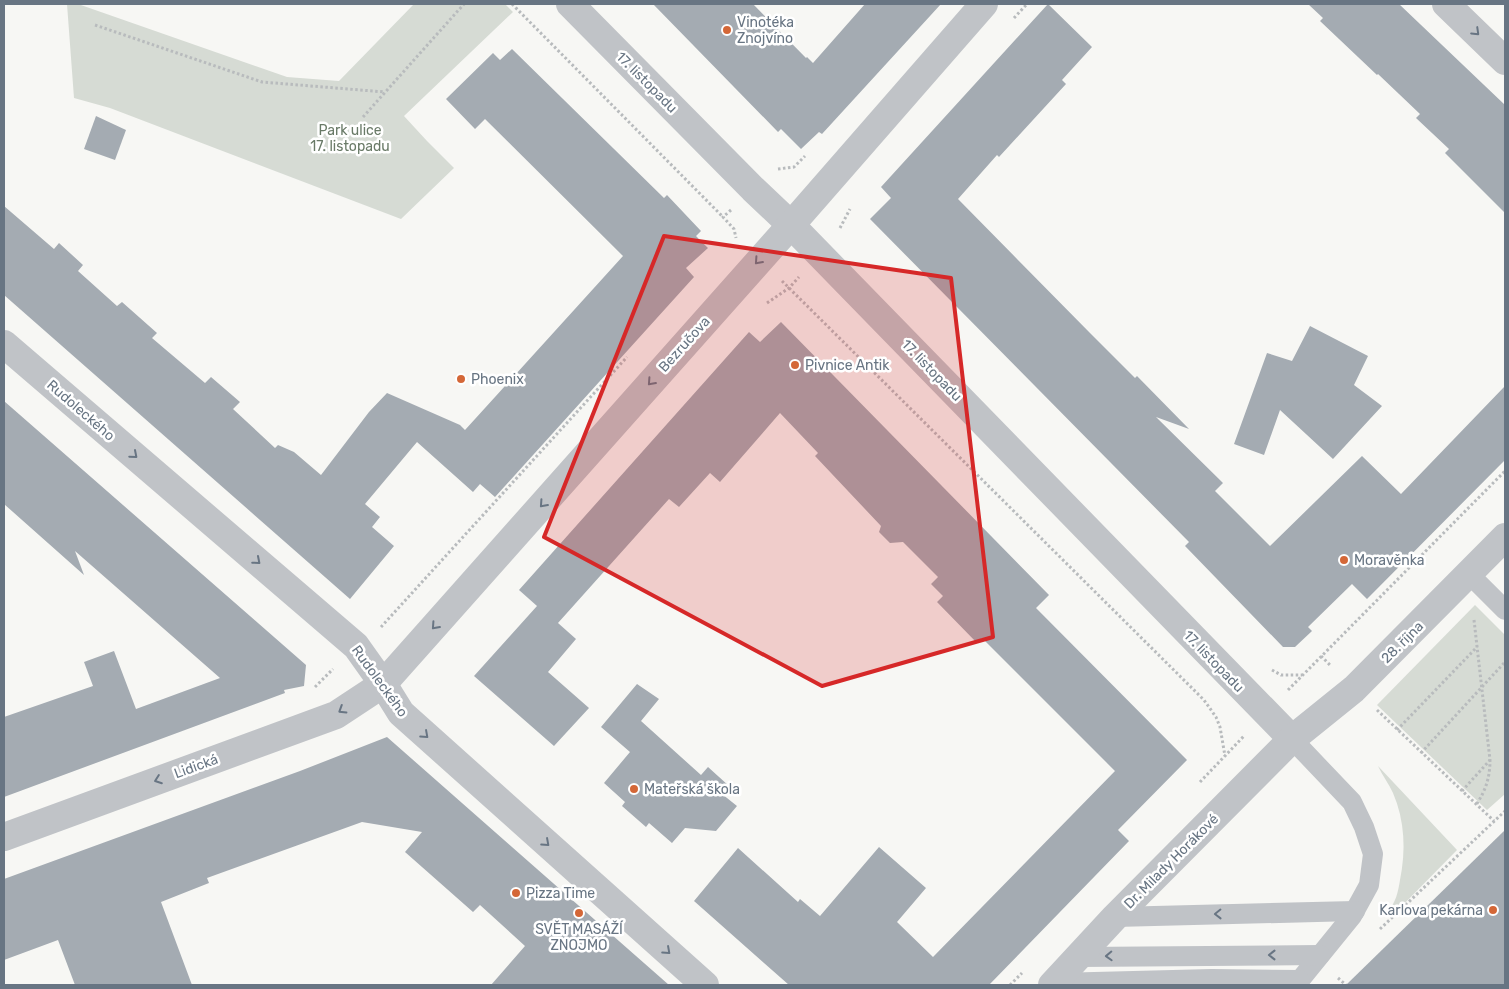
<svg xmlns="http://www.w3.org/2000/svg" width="1509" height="989" font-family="Rubik,sans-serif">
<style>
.green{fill:#d6dbd4}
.building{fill:#a4abb2}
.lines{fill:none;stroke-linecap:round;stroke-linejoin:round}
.path{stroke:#b8bbbd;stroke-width:3;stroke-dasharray:2.5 2.5;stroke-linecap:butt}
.lane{stroke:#c0c3c7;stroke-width:20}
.street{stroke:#c0c3c7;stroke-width:28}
.oneway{stroke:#687583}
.marked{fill:#d62828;fill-opacity:0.2;stroke:#d62828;stroke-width:4;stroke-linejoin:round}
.poi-dot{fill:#d46737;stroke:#fff;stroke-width:2}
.labels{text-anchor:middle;stroke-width:5;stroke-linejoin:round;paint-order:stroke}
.poi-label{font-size:14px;fill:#687583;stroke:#fff;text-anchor:start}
.street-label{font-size:14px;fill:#687583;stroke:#fff}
.park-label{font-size:14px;fill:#697a67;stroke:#fff}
</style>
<rect width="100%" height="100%" fill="#f7f7f4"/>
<g class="green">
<path d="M67,4H78L287,77L339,81L414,4H505L513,12L404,116L427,141L454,168L401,219L110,108L74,98Z"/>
<path d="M1475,605L1505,635V794L1487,810L1377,705Z"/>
<path d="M1378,766L1457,850L1395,913L1387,912C1396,903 1398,892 1400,880C1406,851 1405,821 1393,793C1389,784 1382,775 1378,766Z"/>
</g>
<g class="building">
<path d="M653,4H753L806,58L807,57L813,63L865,4H941L822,134L819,132L801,149L781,129L778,132Z"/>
<path d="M1048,4L1092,47L1062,80L1066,84L999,157L997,155L958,199L1090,333L1135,378L1137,376L1189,429L1156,417L1223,483L1215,491L1270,546L1362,456L1401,494L1505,386V460L1367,599L1352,584L1308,627L1312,631L1295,647H1283L1185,546L1189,542L870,219L891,198L881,187Z"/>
<path d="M1308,4H1399L1505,105V213L1445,153L1449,149L1416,118L1420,114L1378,74L1377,75L1320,21L1323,18Z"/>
<path d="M512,49L664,198L667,195L701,231L696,236L708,248L686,268L694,277L495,497L480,484L473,492L417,442L365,504L380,517L372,527L394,546L350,599L4,295V206L54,249L59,243L83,265L78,271L117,306L122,302L157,333L152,338L205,383L211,377L240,402L233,409L275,448L278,445L294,452L321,475L369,412L387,393L460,425L465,430L623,256L485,119L475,129L446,99L493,53L500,60Z"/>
<path d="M96,116L126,130L115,160L84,149Z"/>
<path d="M781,322L1049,595L1036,608L1187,760L1118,830L1129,841L989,985H789L694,901L738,848L798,902L800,899L820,916L879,847L926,888L897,922L933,957L1115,771L982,638L977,643L937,602L943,596L931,584L938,577L903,542L890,543L879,532L881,526L815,456L818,453L780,413L720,482L710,473L679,507L669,499L558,623L576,639L548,672L589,708L554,746L474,676L537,606L519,590L749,332L760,342Z"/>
<path d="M1310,326L1368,356L1354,385L1382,406L1333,459L1280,410L1264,455L1234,444L1267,353L1292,361Z"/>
<path d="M4,401L306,665L304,686L284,690L285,693L4,797V717L93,686L84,662L114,651L136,709L220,678L75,551L84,575L4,504Z"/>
<path d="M637,684L659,699L641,721L701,775L708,767L729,786L722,794L737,806L716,831L685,828L672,843L649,823L646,827L622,806L625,802L604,783L630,752L601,727Z"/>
<path d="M387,737L669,985H491L525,946L480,905L473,912L405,852L422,832L362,822L207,878L209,883L161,902L192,985H75L58,940L4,960V879L300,771Z"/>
<path d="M1505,830V985H1346Z"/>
</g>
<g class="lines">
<g class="path">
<path d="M512,4L723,217"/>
<path d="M1014,18L1027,4"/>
<path d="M95,25L262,82L385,92"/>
<path d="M363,117L464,4"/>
<path d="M778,169L794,167L805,156"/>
<path d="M731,210L723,217L734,229L736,238"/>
<path d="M840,228L850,209"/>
<path d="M782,281L1204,700L1216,717L1220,727L1225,756"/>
<path d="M767,303L789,288L799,277"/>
<path d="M1474,620L1490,760C1490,777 1486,790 1476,805"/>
<path d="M381,627L627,357"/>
<path d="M1321,656L1331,666"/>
<path d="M1272,670L1281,675H1302"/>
<path d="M315,687L333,669"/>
<path d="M1288,690L1505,471"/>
<path d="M1377,710L1494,821"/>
<path d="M1397,730L1477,647"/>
<path d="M1421,753L1505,662"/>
<path d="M1200,782L1244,736"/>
<path d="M1462,791L1490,760"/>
<path d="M1380,929L1505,811"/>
<path d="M1338,978L1346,985"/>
<path d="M1010,985L1022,973"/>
</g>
<g class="lane">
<path d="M1469,574L1505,610"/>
<path d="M1292,739L1352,802L1364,827L1373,854L1369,885L1352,916L1300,980L1293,985"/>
<path d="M1115,917L1355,911"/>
<path d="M1079,957L1320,955"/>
<path d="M1055,983L1212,979L1300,980"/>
</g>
<g class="street">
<path d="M570,4L753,189L791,225L1292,739"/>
<path d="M1446,4L1505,61"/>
<path d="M4,344L356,646L383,684L401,713L705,985"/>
<path d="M4,837L336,715L383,684L791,225L984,4"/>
<path d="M1052,985L1115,917L1292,739L1354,689L1505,537"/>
</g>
</g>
<defs><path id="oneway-chevron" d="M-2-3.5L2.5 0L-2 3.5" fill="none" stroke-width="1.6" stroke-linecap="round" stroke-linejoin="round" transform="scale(1.25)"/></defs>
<g class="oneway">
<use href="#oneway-chevron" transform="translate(1476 32) rotate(44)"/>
<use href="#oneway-chevron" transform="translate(758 261) rotate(132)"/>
<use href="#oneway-chevron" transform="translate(651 382) rotate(132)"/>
<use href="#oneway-chevron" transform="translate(134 455) rotate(41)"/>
<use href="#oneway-chevron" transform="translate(543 504) rotate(132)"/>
<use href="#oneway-chevron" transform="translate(257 561) rotate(41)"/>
<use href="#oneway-chevron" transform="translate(435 626) rotate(132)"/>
<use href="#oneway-chevron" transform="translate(342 710) rotate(148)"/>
<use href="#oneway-chevron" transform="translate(425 735) rotate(42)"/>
<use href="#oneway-chevron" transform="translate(158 780) rotate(160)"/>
<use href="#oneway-chevron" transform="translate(546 843) rotate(42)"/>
<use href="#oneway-chevron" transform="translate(1218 914) rotate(179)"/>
<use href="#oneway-chevron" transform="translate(667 951) rotate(42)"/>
<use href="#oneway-chevron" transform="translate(1272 955) rotate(180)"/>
<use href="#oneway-chevron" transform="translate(1109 956) rotate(178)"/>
</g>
<path class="marked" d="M664,236L951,278L993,637L822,686L544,537Z"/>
<g class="poi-dot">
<circle cx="727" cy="30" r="5"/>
<circle cx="795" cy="365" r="5"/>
<circle cx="461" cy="379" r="5"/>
<circle cx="1344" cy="560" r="5"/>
<circle cx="634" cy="789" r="5"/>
<circle cx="516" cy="893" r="5"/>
<circle cx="1493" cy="910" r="5"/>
<circle cx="579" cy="913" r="5"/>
</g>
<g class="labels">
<g class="poi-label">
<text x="737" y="27">Vinotéka<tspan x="737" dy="16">Znojvíno</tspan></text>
<text x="805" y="370">Pivnice Antik</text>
<text x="471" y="384">Phoenix</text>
<text x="1354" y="565">Moravěnka</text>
<text x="644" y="794">Mateřská škola</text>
<text x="526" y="898">Pizza Time</text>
<text x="1483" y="915" text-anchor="end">Karlova pekárna</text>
<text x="579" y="934" text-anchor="middle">SVĚT MASÁŽÍ<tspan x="579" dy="16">ZNOJMO</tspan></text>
</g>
<g class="street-label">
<text transform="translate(647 82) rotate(45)" y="5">17. listopadu</text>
<text transform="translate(684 344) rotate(-48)" y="5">Bezručova</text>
<text transform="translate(932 370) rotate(46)" y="5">17. listopadu</text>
<text transform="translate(81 410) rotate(41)" y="5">Rudoleckého</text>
<text transform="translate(1402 642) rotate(-45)" y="5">28. října</text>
<text transform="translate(1214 661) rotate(46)" y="5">17. listopadu</text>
<text transform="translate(380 681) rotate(54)" y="5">Rudoleckého</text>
<text transform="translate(196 766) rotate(-20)" y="5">Lidická</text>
<text transform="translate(1171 861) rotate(-45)" y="5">Dr. Milady Horákové</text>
</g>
<g class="park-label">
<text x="350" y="135">Park ulice<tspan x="350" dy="16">17. listopadu</tspan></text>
</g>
</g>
<rect width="1509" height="989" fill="none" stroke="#687583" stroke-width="10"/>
</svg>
